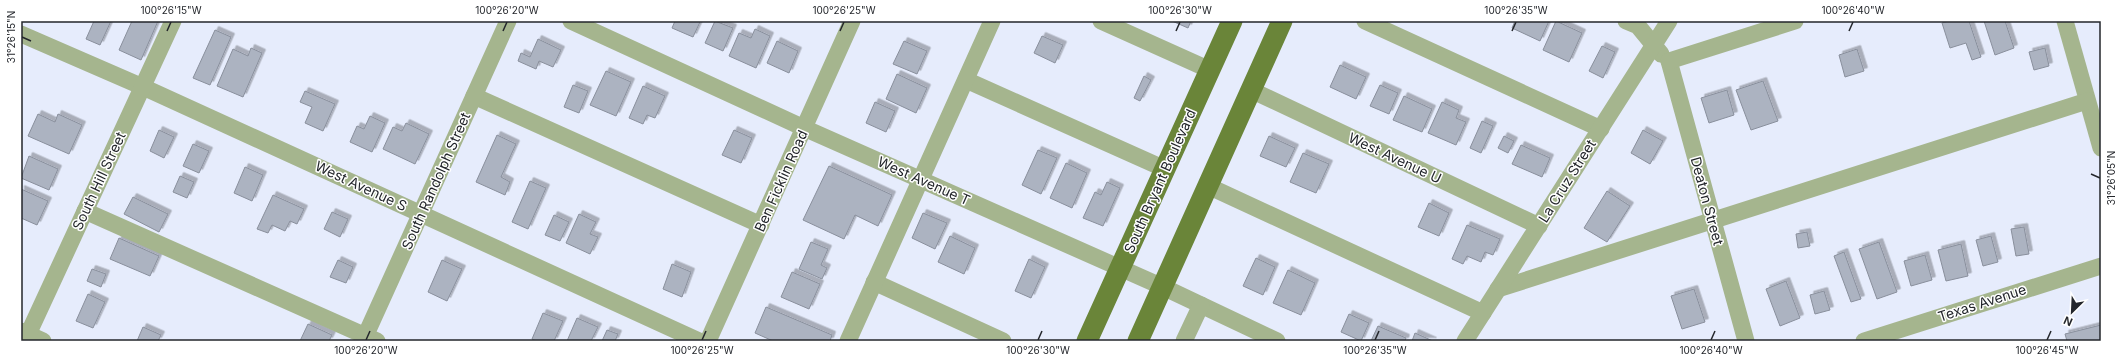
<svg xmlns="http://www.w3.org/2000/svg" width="2122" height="362" font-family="Inter,sans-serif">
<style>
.building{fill:#acb3c1;stroke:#898f9c;filter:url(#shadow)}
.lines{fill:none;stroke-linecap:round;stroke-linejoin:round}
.minor{stroke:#a5b58e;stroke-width:17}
.major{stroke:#6a8539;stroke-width:21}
.ticks{fill:none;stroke:#23262b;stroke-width:1.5}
.labels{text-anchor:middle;stroke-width:3;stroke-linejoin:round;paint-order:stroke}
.street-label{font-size:14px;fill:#23262b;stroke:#fff}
.neatline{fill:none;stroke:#23262b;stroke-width:1.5}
.ticks-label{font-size:10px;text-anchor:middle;fill:#23262b}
</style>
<defs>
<filter id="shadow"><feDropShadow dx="3.5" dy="-3.5" stdDeviation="0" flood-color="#0004"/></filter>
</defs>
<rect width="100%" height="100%" fill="#e6ecfc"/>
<g class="building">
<path d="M94,21H111L100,45L86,39Z"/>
<path d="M132,21H158L141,60L119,50Z"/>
<path d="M675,21H698L700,22L693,37L672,28Z"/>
<path d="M715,21L733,28L723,51L705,43Z"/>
<path d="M1172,21H1191L1188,28Z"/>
<path d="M1515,21H1549L1540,41L1512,28Z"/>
<path d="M1556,21L1582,33L1569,62L1543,50Z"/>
<path d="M1949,21H1969L1981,57L1972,60L1966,43L1950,48L1942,23Z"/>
<path d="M1984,21H2005L2014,48L1995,55Z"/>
<path d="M755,29L770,36L756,68L729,56L739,33L751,38Z"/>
<path d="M215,30L231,37L210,85L193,78Z"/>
<path d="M1042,36L1063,45L1055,63L1034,53Z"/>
<path d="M538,39L561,50L553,67L539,61L536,69L518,61L521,53L530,57Z"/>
<path d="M777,41L798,51L789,73L767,63Z"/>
<path d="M904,41L927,51L917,74L893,64Z"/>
<path d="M1602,46L1615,52L1603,78L1589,71Z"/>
<path d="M251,48L262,53L243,97L217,86L233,49L248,56Z"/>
<path d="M2045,48L2049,66L2034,70L2029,52Z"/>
<path d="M1857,49L1864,71L1845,77L1839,55Z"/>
<path d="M1340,65L1366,77L1356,99L1330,87Z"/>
<path d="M606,71L631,82L616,116L590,105Z"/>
<path d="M897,74L927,88L916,113L886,99Z"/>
<path d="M1144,76L1151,80L1140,101L1134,98Z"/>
<path d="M1763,81L1778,121L1751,130L1736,90Z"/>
<path d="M573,85L588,91L579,113L564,107Z"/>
<path d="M1380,85L1398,93L1389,114L1370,106Z"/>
<path d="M643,86L665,96L655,118L647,115L643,124L629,118Z"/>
<path d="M1727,90L1734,115L1709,123L1701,98Z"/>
<path d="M305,91L335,104L323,131L305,123L312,107L300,102Z"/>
<path d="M1404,96L1432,109L1422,132L1393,120Z"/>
<path d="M875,102L895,111L886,132L866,123Z"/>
<path d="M1442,102L1459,110L1456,118L1466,122L1456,145L1428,133Z"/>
<path d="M38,114L55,122L58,114L82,125L69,154L28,136Z"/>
<path d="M370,116L385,123L372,152L350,142L357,126L364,129Z"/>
<path d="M1482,121L1493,126L1481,153L1470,148Z"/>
<path d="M406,123L429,134L415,164L383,149L393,127L402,131Z"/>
<path d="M159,130L174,137L164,158L150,151Z"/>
<path d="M734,130L752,138L741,163L722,155Z"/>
<path d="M1643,130L1663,141L1650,164L1631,153Z"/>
<path d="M497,135L516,144L501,177L510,182L505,195L476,182Z"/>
<path d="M1269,136L1295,148L1286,167L1260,156Z"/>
<path d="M1504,136L1514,141L1508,153L1498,148Z"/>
<path d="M193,144L209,151L199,173L183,166Z"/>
<path d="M1521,145L1550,158L1542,177L1512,164Z"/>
<path d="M1038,150L1057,158L1041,194L1022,185Z"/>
<path d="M1303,153L1329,164L1316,193L1290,182Z"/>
<path d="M29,156L58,169L49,190L21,178Z"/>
<path d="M1066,163L1087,173L1072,208L1050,198Z"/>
<path d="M829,166L892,195L878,226L855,215L844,239L803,220Z"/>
<path d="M245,167L263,175L252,201L234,193Z"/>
<path d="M180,176L194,182L187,198L173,192Z"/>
<path d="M530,181L546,188L528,229L512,222Z"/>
<path d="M1107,182L1120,188L1103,226L1083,218L1095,192L1101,195Z"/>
<path d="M21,189L48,201L37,225L21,218Z"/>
<path d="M1607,191L1630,206L1607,242L1584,228Z"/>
<path d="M273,195L304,209L297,224L290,221L285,231L272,225L268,233L257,229Z"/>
<path d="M133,197L168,214L159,232L124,214Z"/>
<path d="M1429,203L1449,213L1439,236L1418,227Z"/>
<path d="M332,212L348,219L340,237L324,229Z"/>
<path d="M923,213L947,223L935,249L912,238Z"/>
<path d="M579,214L596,222L590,234L598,237L590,254L566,243Z"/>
<path d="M554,215L569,222L560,241L545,235Z"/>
<path d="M1467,225L1500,239L1493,255L1485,252L1481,262L1467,256L1463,264L1452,259Z"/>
<path d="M2024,227L2029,254L2016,256L2011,229Z"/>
<path d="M1807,232L1810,246L1798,248L1796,234Z"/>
<path d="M950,236L975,248L964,274L938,262Z"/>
<path d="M1991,236L1998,262L1983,266L1976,240Z"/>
<path d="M119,238L159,256L150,276L110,259Z"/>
<path d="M811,242L828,249L821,265L827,268L822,279L799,269Z"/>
<path d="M1879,242L1897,292L1877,299L1859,249Z"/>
<path d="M1961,244L1968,276L1946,281L1938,250Z"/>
<path d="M1844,252L1861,299L1851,302L1834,256Z"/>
<path d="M1925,255L1932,280L1911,286L1904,261Z"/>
<path d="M1256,258L1275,267L1263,295L1243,286Z"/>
<path d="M1029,259L1045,267L1031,298L1015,291Z"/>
<path d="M338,260L353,267L346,283L330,277Z"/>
<path d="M442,260L462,269L447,301L428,292Z"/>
<path d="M672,264L691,272L682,297L663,289Z"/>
<path d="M92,269L106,274L101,287L87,281Z"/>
<path d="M1288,270L1315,283L1301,315L1273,303Z"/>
<path d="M792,272L820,284L809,309L781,297Z"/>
<path d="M1786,281L1800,318L1780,326L1766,289Z"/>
<path d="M1694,289L1705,322L1682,329L1671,296Z"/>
<path d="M1824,291L1830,310L1815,314L1810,295Z"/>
<path d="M88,294L105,302L93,328L76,321Z"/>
<path d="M766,307L832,335L830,341H773L755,333Z"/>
<path d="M543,313L563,321L554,341H536L532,339Z"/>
<path d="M1349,314L1369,323L1361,341L1341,332Z"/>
<path d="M577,318L598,327L591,341H567Z"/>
<path d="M308,324L332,335L329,341H300Z"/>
<path d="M2101,325V341H2067L2065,334Z"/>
<path d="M1378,326L1406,338L1405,341H1371Z"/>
<path d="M143,327L161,335L158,341H137Z"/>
<path d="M607,330L618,334L615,341H602Z"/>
<path d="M1415,333L1433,341H1412Z"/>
</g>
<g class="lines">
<g class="minor">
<path d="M571,21L804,128L1163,287L1277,341"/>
<path d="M1101,21L1210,70"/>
<path d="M1365,21L1601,129"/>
<path d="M1626,21L1638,26L1661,54"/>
<path d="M2065,21L2101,148"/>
<path d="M21,34L143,87L699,341"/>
<path d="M1669,61L1746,341"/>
<path d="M1669,61L1795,21"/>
<path d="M966,80L1165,169"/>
<path d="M1251,90L1539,226"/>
<path d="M474,96L761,225"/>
<path d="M1208,186L1483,313"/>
<path d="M85,211L377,341"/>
<path d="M874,282L1003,341"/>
<path d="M1498,289L2087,101"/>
<path d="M21,331L43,341"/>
<path d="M25,341L173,21"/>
<path d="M363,341L508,21"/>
<path d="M708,341L852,21"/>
<path d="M848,341L992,21"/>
<path d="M1184,341L1201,305"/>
<path d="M1465,341L1669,21"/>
<path d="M1864,341L2101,266"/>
</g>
<g class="major">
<path d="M1087,341L1232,21"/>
<path d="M1138,341L1282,21"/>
</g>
</g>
<path class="ticks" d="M167,31L171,22M503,31L507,22M840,31L844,22M1176,31L1180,22M1512,31L1516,22M1849,31L1853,22M22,37L31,41M2091,174L2100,178M366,340L370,331M702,340L706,331M1038,340L1042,331M1375,340L1379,331M1711,340L1715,331M2047,340L2051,331"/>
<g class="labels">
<g class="street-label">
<text transform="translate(1395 158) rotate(25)" y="5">West Avenue U</text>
<text transform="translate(99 181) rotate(-65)" y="5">South Hill Street</text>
<text transform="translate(436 181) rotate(-66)" y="5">South Randolph Street</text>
<text transform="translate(781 181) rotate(-66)" y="5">Ben Ficklin Road</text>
<text transform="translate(924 181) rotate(24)" y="5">West Avenue T</text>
<text transform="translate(1160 181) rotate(-66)" y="5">South Bryant Boulevard</text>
<text transform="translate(1567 181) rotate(-58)" y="5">La Cruz Street</text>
<text transform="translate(361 186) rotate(25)" y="5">West Avenue S</text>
<text transform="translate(1707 201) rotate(75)" y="5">Deaton Street</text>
<text transform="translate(1982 303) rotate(-18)" y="5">Texas Avenue</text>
</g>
</g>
<rect width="2122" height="362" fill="none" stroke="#ffffff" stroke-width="44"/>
<g transform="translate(2072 312) rotate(204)" stroke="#ffffff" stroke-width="3" paint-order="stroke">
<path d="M0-3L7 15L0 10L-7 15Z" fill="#23262b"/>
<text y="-6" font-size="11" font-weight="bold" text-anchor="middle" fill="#23262b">N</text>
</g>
<rect x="22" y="22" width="2078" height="318" class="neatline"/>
<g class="ticks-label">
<text x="171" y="14">100°26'15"W</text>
<text x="507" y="14">100°26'20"W</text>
<text x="844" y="14">100°26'25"W</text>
<text x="1180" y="14">100°26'30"W</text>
<text x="1516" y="14">100°26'35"W</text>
<text x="1853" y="14">100°26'40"W</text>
<text transform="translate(11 37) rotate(-90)" y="4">31°26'15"N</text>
<text transform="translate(2111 178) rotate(-90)" y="4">31°26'05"N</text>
<text x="366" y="354">100°26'20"W</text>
<text x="702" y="354">100°26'25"W</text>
<text x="1038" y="354">100°26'30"W</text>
<text x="1375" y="354">100°26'35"W</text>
<text x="1711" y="354">100°26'40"W</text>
<text x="2047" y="354">100°26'45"W</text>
</g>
</svg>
